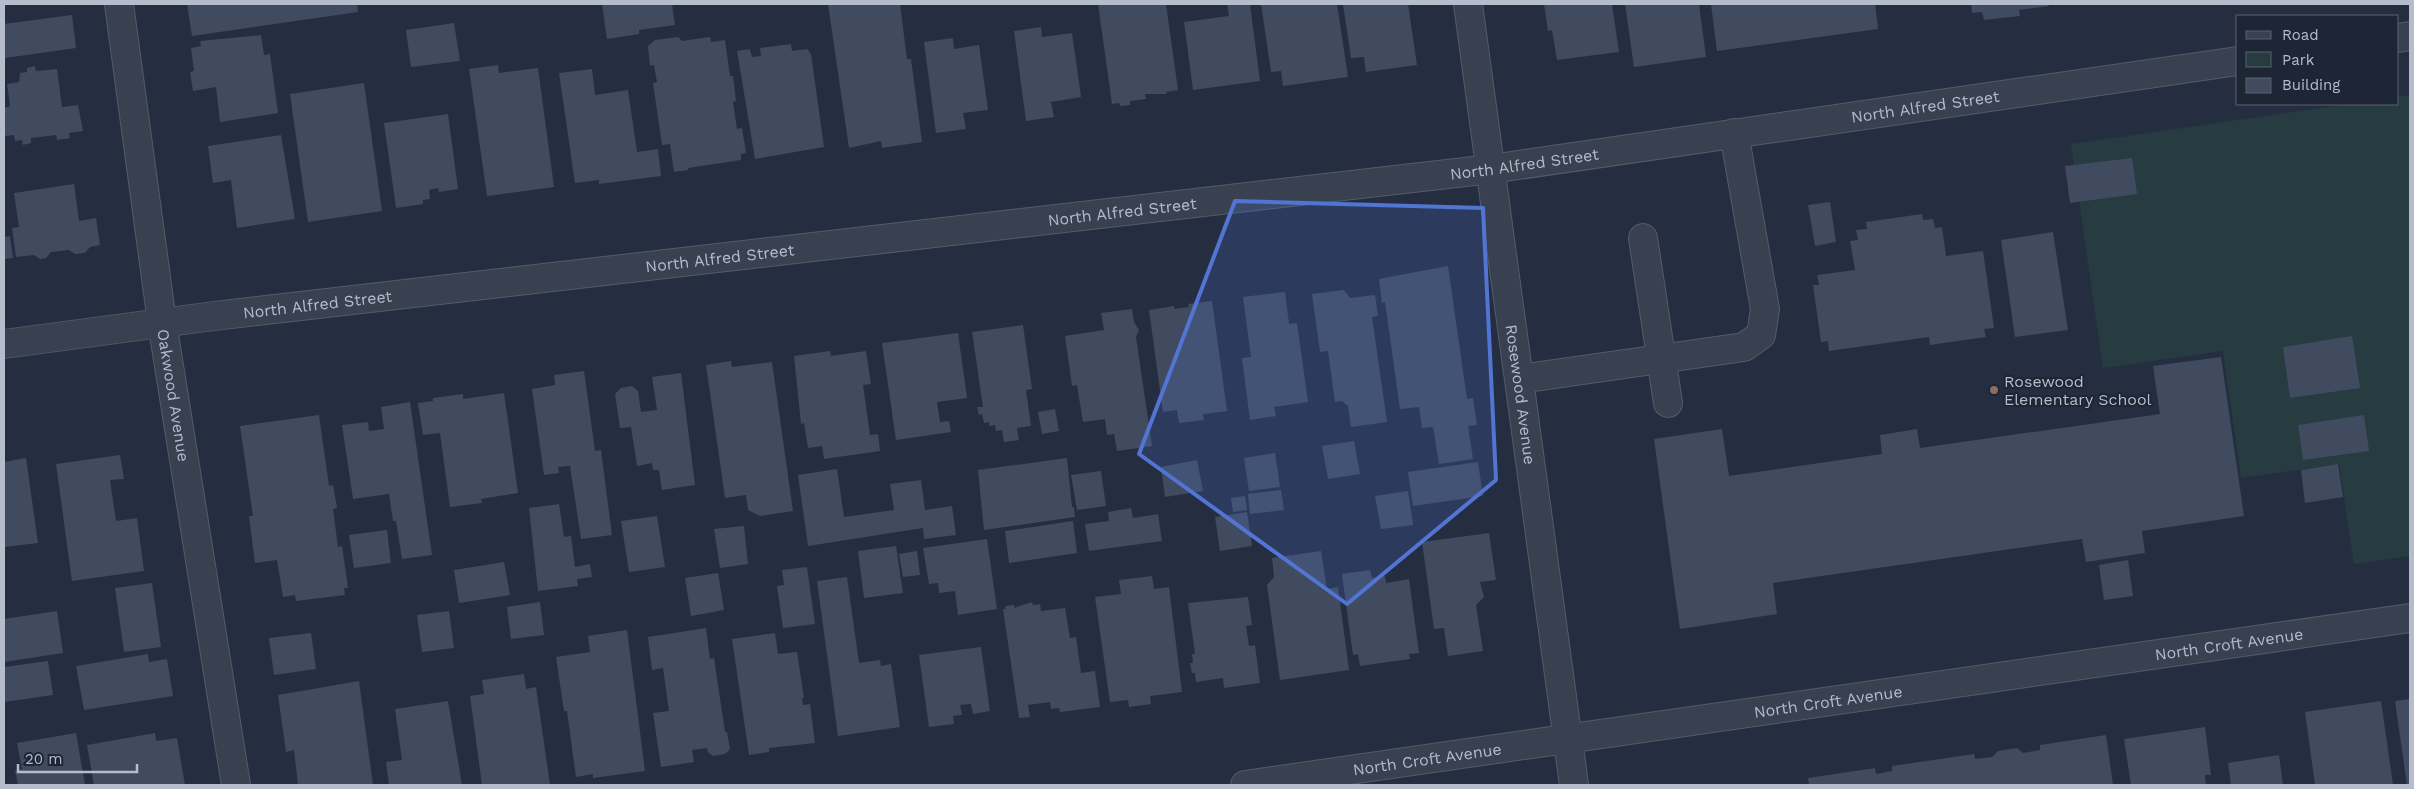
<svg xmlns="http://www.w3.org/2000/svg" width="2414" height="789" font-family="'Work Sans',sans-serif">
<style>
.green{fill:#263c41}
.building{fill:#404b60}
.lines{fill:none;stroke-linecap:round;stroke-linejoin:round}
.minor-casing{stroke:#545c6b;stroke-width:30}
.minor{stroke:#394150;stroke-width:28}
.marked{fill:#5274d3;fill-opacity:0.2;stroke:#5274d3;stroke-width:4;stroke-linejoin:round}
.education-dot{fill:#8d6e63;stroke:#1e2535;stroke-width:2}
.labels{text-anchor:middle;stroke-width:4;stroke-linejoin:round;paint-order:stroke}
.street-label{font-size:16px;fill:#b5bccb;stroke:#1e2535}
.poi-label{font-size:16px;fill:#b5bccb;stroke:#1e2535;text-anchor:start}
</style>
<rect width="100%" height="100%" fill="#242e40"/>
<path class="green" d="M2410,95V556L2354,564L2339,464L2241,478L2223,351L2103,368L2071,144L2349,104H2398V97Z"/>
<g class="building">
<path d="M187,4H357L358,12L192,36Z"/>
<path d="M602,4H672L675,25L639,30V34L607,39Z"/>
<path d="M828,4H900L907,59H911L922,142L882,148L881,141L849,148Z"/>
<path d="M1098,4H1166L1178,90L1166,92L1167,94H1145L1146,99L1130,101V105L1120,106L1119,103L1112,104Z"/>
<path d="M1227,4H1250L1260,81L1193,90L1184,22L1229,16Z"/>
<path d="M1261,4H1337L1348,77L1283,86L1281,71L1271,72Z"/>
<path d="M1343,4H1408L1417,65L1366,72L1364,57L1351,58Z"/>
<path d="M1544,4H1612L1619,52L1557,60L1552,30L1548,31Z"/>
<path d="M1625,4H1699L1706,57L1634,67Z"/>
<path d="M1711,4H1875L1878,29L1717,51Z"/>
<path d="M1971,4H2048L2049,6L2019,10L2020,16L1984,20L1982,12L1972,13Z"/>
<path d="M72,15L76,48L5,58L4,24Z"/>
<path d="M454,23L460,61L411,67L406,30Z"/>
<path d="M1041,27L1042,37L1072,33L1081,97L1051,102L1054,117L1026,121L1014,31Z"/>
<path d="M261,35L264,55L270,54L278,113L220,122L216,87L193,91L190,72L194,71L191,48L201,46L200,41Z"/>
<path d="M678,37L682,41L710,37L711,42L725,40L730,76H733L736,101L733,102L737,129L742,128L746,153L741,154V160L688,168V170L674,172L670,144L662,145L653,83L657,82L654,65L650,66L648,46L655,40Z"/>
<path d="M953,38L954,49L979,45L988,110L963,113L966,129L936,133L924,42Z"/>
<path d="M791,44L792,51L807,49L811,54L824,147L755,159L737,51L750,49L752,57L761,56L760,48Z"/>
<path d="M498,65L499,73L538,68L554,187L487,196L469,69Z"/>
<path d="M35,66L36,71L57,69L62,107L78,105L83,131L69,133L70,138L57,140L56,135L31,138V143L23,145L22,140L15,141L14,135L4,136V108L10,106L7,84L19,82L20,73L27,72V68Z"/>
<path d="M592,69L595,95L628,90L637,152L658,149L661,176L599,184V180L575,183L559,73Z"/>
<path d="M364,83L382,211L308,222L290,94Z"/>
<path d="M448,114L458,189L439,192L438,188L429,190L430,199L423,200V204L396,208L384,123Z"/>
<path d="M281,135L295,219L237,228L231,180L213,183L208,146Z"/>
<path d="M2132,158L2137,194L2070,203L2065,166Z"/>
<path d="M74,184L79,221L96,218L100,245L90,247L85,253L75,254L69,250L51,252L46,258L40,259L34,255L16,257L12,228L19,227L14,193Z"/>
<path d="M1830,202L1836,242L1815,246L1808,205Z"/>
<path d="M1922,214L1923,220L1933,219L1935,228L1942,227L1946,256L1983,251L1994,328L1984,329L1986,337L1930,345L1929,337L1829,351L1828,341L1821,342L1813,285H1819L1817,275L1855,270L1850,241L1858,240L1856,230L1867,229L1866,222Z"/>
<path d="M2053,232L2068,330L2015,337L2001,240Z"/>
<path d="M10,236L13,258L4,259V237Z"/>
<path d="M1448,266L1467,399L1473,398L1477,425L1468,426L1473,459L1439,464L1433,427L1422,428L1419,407L1400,409L1385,302L1382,303L1379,279Z"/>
<path d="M1344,290L1350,298L1375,295L1378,316L1372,317L1387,422L1351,427L1348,406L1342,401L1335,402L1328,351L1320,352L1312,294Z"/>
<path d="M1285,292L1289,324L1297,323L1308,402L1274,407L1276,416L1250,420L1242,358L1251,357L1243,297Z"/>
<path d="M1212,301L1227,411L1203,414L1204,420L1179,423L1177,410L1163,412L1149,310L1174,306V309L1189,307L1188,304Z"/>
<path d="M1132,309L1134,322L1139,330L1136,337L1152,446L1117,451L1114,434L1107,435L1105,419L1083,422L1077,385L1072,386L1065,336L1104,330L1101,313Z"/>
<path d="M1023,325L1032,389L1026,390L1031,426L1017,428L1019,440L1004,442L1002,430L996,431L995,425L989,426V422L984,423L982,414L979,415L977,407H983L972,332Z"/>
<path d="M958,333L967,398L937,402L940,422L949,421L951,432L896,440L882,343Z"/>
<path d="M2352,336L2360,388L2290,398L2283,347Z"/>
<path d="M830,351L831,356L866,351L871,384L863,385L870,435L878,434L880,451L824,459L822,446L808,448L804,423L801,424L794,356Z"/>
<path d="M2221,357L2244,516L2142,531L2145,553L2086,562L2082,539L1773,583L1777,614L1680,629L1654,439L1722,429L1729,476L1882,454L1880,435L1917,429L1920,448L2160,414L2153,366Z"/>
<path d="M731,361L732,367L772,362L793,511L760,516L748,510L746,495L725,498L706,365Z"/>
<path d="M584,371L595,451L601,450L612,535L581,539L570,466L558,467L559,473L544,475L532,389L555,385L554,375Z"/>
<path d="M681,373L695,485L662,490L659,470H653L652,463L637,466L631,427L620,428L615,394L621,388L632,386L638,391L641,412L657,410L652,377Z"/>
<path d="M504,393L518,493L481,499L482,503L450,507L440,433L423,435L418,403L433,401V398L463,394V399Z"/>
<path d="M410,402L432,555L402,559L396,521H393L389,494L353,499L342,425L368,422L369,431L384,429L381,407Z"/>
<path d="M1055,409L1059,431L1042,434L1038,412Z"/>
<path d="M319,415L329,486L333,485L337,508L333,509L338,547L342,546L348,588H344L345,595L296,601L295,595L283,597L277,560L255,563L249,516H253L240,426Z"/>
<path d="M2364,415L2369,451L2303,460L2298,425Z"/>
<path d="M1354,441L1360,474L1328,479L1322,446Z"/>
<path d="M1275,453L1280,487L1249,491L1244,458Z"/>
<path d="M120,455L124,479L110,480L116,521L137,518L144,571L72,581L56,464Z"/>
<path d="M26,458L38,543L4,547V462Z"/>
<path d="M1067,458L1072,507H1074L1075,517L984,530L978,470Z"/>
<path d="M1197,460L1203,491L1165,497L1161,467Z"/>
<path d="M1478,462L1483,496L1413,506L1408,472Z"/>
<path d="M2338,464L2343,497L2305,503L2301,470Z"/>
<path d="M837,469L844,517L894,510L890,484L921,480L925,510L952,506L956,535L924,539L923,528L808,546L798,475Z"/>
<path d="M1101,471L1106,506L1077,510L1071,475Z"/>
<path d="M1281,490L1284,510L1250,514L1248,494Z"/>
<path d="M1408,491L1413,525L1381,529L1375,496Z"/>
<path d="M1245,496L1247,510L1233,512L1231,498Z"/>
<path d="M559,504L564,537L571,536L575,567L590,564L592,577L577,579L578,586L538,591L529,508Z"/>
<path d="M1131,508L1133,518L1158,514L1162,541L1089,551L1085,524L1109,521L1108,512Z"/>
<path d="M1247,512L1252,546L1220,551L1215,517Z"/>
<path d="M657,516L665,567L629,572L621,521Z"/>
<path d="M1073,521L1077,553L1009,563L1005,531Z"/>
<path d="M744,526L748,564L720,568L714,529Z"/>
<path d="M387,530L391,563L354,568L349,535Z"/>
<path d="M1489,533L1496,580L1480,582L1484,597L1476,605L1483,651L1448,656L1444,628L1434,629L1422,542Z"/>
<path d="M987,539L997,609L958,615L955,591L939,593L938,583L929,584L923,548Z"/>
<path d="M896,546L903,593L864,598L858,551Z"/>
<path d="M917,551L920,575L903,577L899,554Z"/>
<path d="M1321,551L1327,589L1338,587L1349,670L1280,680L1267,585L1274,577L1272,558Z"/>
<path d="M2128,560L2133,596L2104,600L2099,565Z"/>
<path d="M504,562L510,595L459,603L454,570Z"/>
<path d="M807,567L815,624L783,628L777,586L784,585L782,570Z"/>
<path d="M1370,570L1372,578L1385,576L1386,583L1409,579L1419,653L1409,654L1410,659L1360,666L1358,654L1353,655L1342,574Z"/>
<path d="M718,573L724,610L691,616L685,578Z"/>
<path d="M1152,576L1154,589L1169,587L1182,692L1150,696L1151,704L1129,707L1128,700L1110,702L1095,597L1121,594L1119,580Z"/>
<path d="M847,577L859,663L880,660L881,666L891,664L900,727L838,736L817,581Z"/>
<path d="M152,583L161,647L124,652L115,588Z"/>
<path d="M1248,597L1252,625L1246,626L1249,646L1255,645L1260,683L1224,688L1223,678L1196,682L1195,673H1192L1190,663H1193L1192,654H1195L1188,603Z"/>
<path d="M540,602L544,635L511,639L507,607Z"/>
<path d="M1032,602L1033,605L1040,604L1041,611L1065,608L1070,638L1076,637L1081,673L1095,671L1100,707L1060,712L1059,708L1051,709L1050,702L1028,705L1030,717L1019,718L1003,609H1006L1005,606L1014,605V608Z"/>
<path d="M57,611L63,653L4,662V619Z"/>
<path d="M449,611L454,648L422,652L417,615Z"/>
<path d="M706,628L710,659L714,658L725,732H727L730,749L725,754L713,756L708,752L707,748L692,750L694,762L661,767L653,713L669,711L663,668L652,670L648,637Z"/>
<path d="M627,630L645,771L593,778V774L576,777L567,711H564L556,657L590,652L588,636Z"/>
<path d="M311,633L316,669L274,675L269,638Z"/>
<path d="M775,633L778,654L797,652L804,698H802L803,705L810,704L815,743L769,748V752L749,755L732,639Z"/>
<path d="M981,647L990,711L973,714L971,704L960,705L962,715L953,716L954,724L929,727L919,655Z"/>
<path d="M148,654L149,662L167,659L173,696L84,710L76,666Z"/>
<path d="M48,661L53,695L4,702V667Z"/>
<path d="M524,674L526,689L536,687L550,785H482L470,696L484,694L482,680Z"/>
<path d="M359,681L373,785H298L294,750L286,752L278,695Z"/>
<path d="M2410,699V785H2407L2395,701Z"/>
<path d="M448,701L462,785H389L386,762L402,760L395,709Z"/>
<path d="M2381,701L2393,785H2315L2305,712Z"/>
<path d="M2205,727L2211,775H2205L2206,785H2131L2124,739Z"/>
<path d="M76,733L85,785H18L15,770L22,769L17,743Z"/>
<path d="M155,733L156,741L177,738L185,785H94L87,745Z"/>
<path d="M2106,735L2113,785H1809L1808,778L1875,768L1876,774L1892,771V766L1974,754L1975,759L1992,757L1998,751L2017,748L2023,753L2040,750V745Z"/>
<path d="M2279,755L2283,785H2231L2228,763Z"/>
</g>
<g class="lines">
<defs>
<g id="minor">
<path id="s1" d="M119,4L162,322L236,785"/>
<path id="s2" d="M1468,4L1574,785"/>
<path d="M2398,38L2410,36"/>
<path d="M1643,238L1668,403"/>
<path id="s3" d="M4,344L214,316L1491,169L2238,61"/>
<path d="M1520,379L1744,347L1761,335L1765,309L1734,133"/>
<path id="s4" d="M1245,785L2410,618"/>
</g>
</defs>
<use href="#minor" class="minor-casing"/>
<use href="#minor" class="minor"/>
</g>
<path class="marked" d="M1235,201L1483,208L1496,480L1347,604L1139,454Z"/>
<circle class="education-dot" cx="1994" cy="390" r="5"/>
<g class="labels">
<g class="street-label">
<text dy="6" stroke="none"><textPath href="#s3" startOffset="1936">North Alfred Street</textPath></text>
<text dy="6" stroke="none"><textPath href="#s3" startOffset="1531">North Alfred Street</textPath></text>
<text dy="6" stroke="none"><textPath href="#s3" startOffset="1126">North Alfred Street</textPath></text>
<text dy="6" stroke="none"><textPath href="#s3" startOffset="721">North Alfred Street</textPath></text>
<text dy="6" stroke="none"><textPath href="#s3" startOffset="316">North Alfred Street</textPath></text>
<text dy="6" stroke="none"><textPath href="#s2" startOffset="394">Rosewood Avenue</textPath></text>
<text dy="6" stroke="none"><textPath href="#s1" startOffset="395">Oakwood Avenue</textPath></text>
<text dy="6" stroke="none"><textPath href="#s4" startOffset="994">North Croft Avenue</textPath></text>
<text dy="6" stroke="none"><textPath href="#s4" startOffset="589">North Croft Avenue</textPath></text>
<text dy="6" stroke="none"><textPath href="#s4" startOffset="184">North Croft Avenue</textPath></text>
</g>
<g class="poi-label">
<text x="2004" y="387">Rosewood<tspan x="2004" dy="18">Elementary School</tspan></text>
</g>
</g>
<rect width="2414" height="789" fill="none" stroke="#b5bccb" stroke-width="10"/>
<rect x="2236" y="15" width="162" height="90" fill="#1e2535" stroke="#5a6171"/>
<rect x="2246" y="31" width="25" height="8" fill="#394150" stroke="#5a6171"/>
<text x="2282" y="40" font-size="15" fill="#b5bccb">Road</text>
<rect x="2246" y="52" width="25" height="15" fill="#263c41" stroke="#5a6171"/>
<text x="2282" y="65" font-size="15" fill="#b5bccb">Park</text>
<rect x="2246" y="78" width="25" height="15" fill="#404b60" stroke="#5a6171"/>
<text x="2282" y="90" font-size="15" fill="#b5bccb">Building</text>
<path d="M18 764v8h119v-8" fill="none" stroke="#b5bccb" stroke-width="2.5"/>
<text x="25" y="764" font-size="15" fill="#b5bccb" stroke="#1e2535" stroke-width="4" paint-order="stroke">20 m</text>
</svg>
